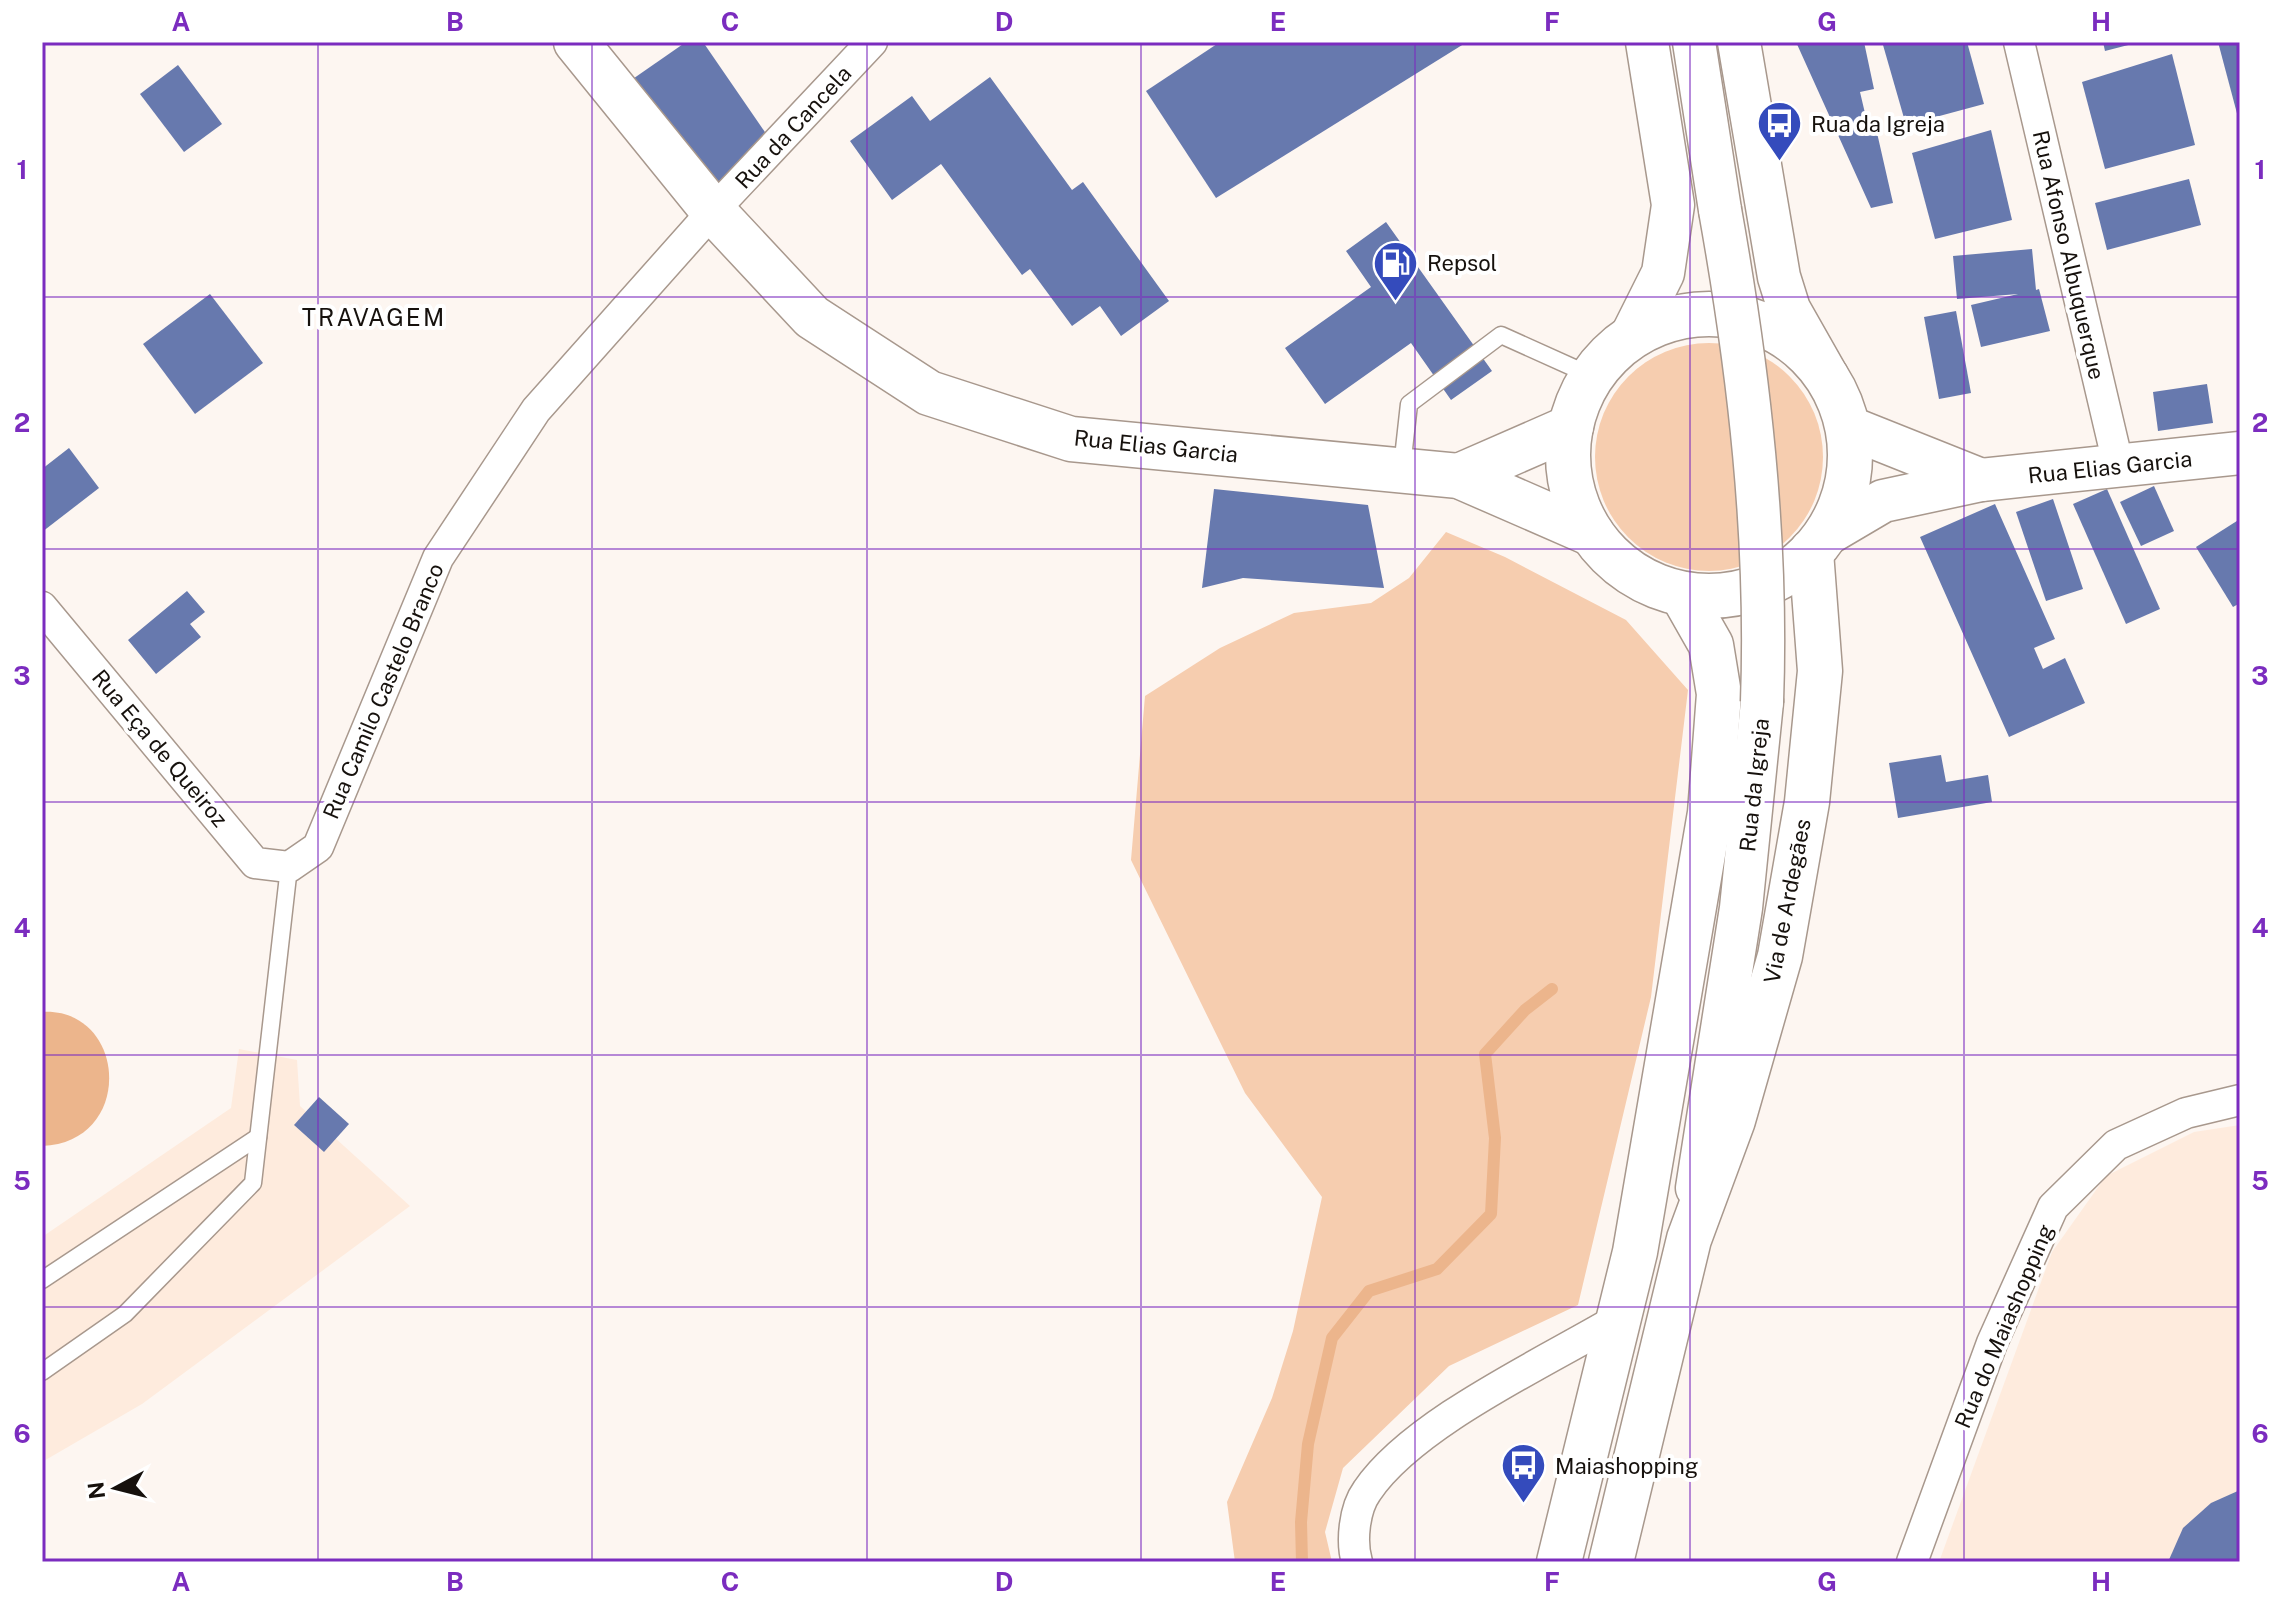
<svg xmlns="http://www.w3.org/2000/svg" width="2282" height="1604" font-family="'Public Sans',sans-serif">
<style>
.built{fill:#feebdd}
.green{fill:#f6cdaf}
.water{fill:#ecb58c}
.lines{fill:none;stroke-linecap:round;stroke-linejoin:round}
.stream{stroke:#ecb58c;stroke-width:12}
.building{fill:#6779ae}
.lane-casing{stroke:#a8988d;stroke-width:19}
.street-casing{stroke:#a8988d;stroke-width:33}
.secondary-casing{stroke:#a8988d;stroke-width:45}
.primary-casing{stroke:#a8988d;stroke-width:47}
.lane{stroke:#fff;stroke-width:16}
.street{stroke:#fff;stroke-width:30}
.secondary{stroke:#fff;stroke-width:42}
.primary{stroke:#fff;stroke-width:44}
.secondary-bridge-casing{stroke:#a8988d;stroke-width:45;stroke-linecap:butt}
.secondary-bridge{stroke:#fff;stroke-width:42}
.grid{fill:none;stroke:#7b2cbf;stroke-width:2;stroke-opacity:0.55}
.labels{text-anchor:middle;stroke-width:8;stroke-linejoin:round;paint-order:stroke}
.poi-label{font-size:22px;fill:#16110d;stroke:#fff;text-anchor:start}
.street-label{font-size:22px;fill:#16110d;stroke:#fff}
.neighbourhood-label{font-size:24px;letter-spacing:2px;fill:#16110d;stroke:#fff}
.neatline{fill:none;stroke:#7b2cbf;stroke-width:3}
.grid-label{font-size:26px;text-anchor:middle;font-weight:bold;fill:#7b2cbf}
</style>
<rect width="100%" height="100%" fill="#fdf6f1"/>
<g class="built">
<path d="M239,1049L297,1060L300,1106L410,1206L142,1404L42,1462V1237L231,1108Z"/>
<path d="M2240,1125V1562H1939L2052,1252L2106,1176L2194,1132Z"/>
</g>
<g class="green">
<circle cx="1709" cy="457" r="114"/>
<path d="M1446,532L1505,557L1626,620L1688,690L1651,997L1578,1305L1449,1366L1343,1468L1325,1532L1332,1562H1235L1227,1502L1272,1398L1293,1331L1322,1197L1245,1093L1131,860L1145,696L1220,648L1294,613L1371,603L1409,578Z"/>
</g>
<path class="water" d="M42,1012C127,1007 136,1142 42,1146Z"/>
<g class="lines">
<path class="stream" d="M1302,1562L1301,1522L1308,1444L1332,1338L1369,1291L1437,1269L1491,1214L1495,1138L1485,1054L1525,1010L1552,989"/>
</g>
<g class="building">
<path d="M686,42H703L769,138L716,194L627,83Z"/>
<path d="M1220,42H1467L1216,198L1146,91Z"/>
<path d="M1796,42H1864L1874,89L1860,92L1868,126L1875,124L1893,203L1871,208Z"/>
<path d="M1893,42H1967L1984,104L1906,125L1883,45Z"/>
<path d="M2103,42H2136V43L2105,51Z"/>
<path d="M2218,42H2240V121H2239Z"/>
<path d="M2172,54L2195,145L2105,169L2082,82Z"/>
<path d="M178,65L222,124L184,152L140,94Z"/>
<path d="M990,77L1072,190L1083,182L1169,301L1121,336L1100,306L1072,326L1030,269L1022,275L941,164L892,200L850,141L912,96L930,121Z"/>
<path d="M1991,130L2012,220L1935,239L1912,153Z"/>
<path d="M2189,179L2201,225L2107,250L2095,203Z"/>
<path d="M1386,222L1492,371L1451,400L1411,343L1325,404L1285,348L1371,287L1346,251Z"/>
<path d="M2032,249L2036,290L2039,289L2050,331L1981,347L1971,305L2018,294L1957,299L1953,256Z"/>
<path d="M210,294L263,363L195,414L143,344Z"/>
<path d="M1956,311L1971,393L1939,399L1924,317Z"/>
<path d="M2207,384L2213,423L2158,431L2153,392Z"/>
<path d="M69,448L99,488L42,532V469Z"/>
<path d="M2154,486L2174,531L2141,546L2120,502Z"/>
<path d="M1214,489L1368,505L1384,588L1243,578L1202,588Z"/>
<path d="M2107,489L2160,609L2126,624L2073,504Z"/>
<path d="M2053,499L2083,589L2046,601L2016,512Z"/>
<path d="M1995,504L2055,639L2034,648L2043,669L2065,658L2085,703L2009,737L1920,537Z"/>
<path d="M2240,519V603L2233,607L2196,547Z"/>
<path d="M187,591L205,612L190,624L201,637L156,674L128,640Z"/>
<path d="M1941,755L1946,782L1988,775L1992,802L1898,818L1889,763Z"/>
<path d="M319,1097L349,1124L324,1152L294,1125Z"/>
<path d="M2240,1490V1562H2168L2183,1528L2211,1503Z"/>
</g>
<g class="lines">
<defs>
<g id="lane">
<path d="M1402,467L1409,404L1501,335L1592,376"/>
<path d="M42,1280L258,1137"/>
<path d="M42,1372L125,1314L253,1183L289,867"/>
</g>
<g id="street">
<path d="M2019,42L2119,468"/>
<path d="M42,607L255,863L289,867L318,847L438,558L536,410L713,211L872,42"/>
<path d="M1357,1562C1351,1542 1354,1509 1367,1491C1413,1423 1546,1362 1618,1319"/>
<path d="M1912,1562L1992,1343L2053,1207L2116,1145L2186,1113L2240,1100"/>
</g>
<g id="secondary">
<path d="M1694,42L1720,210"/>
<path d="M1739,42L1779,277L1789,309L1827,376"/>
<path d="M1631,337L1663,273L1673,205L1647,42"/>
<path d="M1848,427L1981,480"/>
<path d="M1827,534L1883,501L1981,480L2240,453"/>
<path d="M1697,1188L1741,908L1762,702"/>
</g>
<g id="primary">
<path d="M576,42L713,211L812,317L929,393L1071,439L1459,476L1592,534"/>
<circle cx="1709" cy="455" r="141"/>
<path d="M1459,476L1571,427"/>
<path d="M1559,1562L1635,1252L1710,813L1719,694L1711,645L1682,594"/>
<path d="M1611,1562L1689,1239L1733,1120L1780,956L1807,802L1820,671L1811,552"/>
</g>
</defs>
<use href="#lane" class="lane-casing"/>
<use href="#street" class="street-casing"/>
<use href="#secondary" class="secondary-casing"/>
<use href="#primary" class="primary-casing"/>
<use href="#lane" class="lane"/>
<use href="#street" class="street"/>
<use href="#secondary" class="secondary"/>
<use href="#primary" class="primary"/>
<defs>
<path id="secondary-bridge" d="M1720,210C1749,372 1768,536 1762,702"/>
</defs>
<use href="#secondary-bridge" class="secondary-bridge-casing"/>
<use href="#secondary-bridge" class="secondary-bridge"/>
</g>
<path class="grid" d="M318,42V1562M592,42V1562M867,42V1562M1141,42V1562M1415,42V1562M1690,42V1562M1964,42V1562M42,297H2240M42,549H2240M42,802H2240M42,1055H2240M42,1307H2240"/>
<defs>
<symbol id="bus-pin" viewBox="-11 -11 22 30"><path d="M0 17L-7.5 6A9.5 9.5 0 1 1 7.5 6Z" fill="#344bbc" stroke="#fff"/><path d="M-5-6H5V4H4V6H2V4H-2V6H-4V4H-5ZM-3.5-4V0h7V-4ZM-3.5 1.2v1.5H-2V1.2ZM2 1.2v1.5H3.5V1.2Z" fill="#fff"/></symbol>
<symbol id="fuel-pin" viewBox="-11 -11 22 30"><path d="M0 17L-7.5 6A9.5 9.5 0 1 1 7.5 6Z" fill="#344bbc" stroke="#fff"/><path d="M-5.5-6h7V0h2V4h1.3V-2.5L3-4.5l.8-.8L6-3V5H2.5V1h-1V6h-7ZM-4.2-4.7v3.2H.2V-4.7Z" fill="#fff"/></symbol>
</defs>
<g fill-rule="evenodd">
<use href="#bus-pin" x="1754" y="98" width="51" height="69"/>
<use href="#fuel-pin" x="1370" y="238" width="51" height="69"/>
<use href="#bus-pin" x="1498" y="1440" width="51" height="69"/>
</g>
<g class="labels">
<g class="poi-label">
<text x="1811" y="132">Rua da Igreja</text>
<text x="1427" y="271">Repsol</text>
<text x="1555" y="1474">Maiashopping</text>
</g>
<g class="street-label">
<text transform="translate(793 127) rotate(-47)" y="8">Rua da Cancela</text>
<text transform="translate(2069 255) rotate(77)" y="8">Rua Afonso Albuquerque</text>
<text transform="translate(1156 446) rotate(6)" y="8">Rua Elias Garcia</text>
<text transform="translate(2110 467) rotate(-6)" y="8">Rua Elias Garcia</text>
<text transform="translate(383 691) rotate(-67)" y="8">Rua Camilo Castelo Branco</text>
<text transform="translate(160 748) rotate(50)" y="8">Rua Eça de Queiroz</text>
<text transform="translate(1754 785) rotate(-84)" y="8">Rua da Igreja</text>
<text transform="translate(1787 901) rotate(-79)" y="8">Via de Ardegães</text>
<text transform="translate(2004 1326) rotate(-67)" y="8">Rua do Maiashopping</text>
</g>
<g class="neighbourhood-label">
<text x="374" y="326">TRAVAGEM</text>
</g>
</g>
<rect width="2282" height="1604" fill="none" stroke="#ffffff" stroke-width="88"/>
<g transform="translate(116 1488) rotate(263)" stroke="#ffffff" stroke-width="6" paint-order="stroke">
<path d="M0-6L14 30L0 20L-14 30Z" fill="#16110d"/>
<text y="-12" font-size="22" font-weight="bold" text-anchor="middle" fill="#16110d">N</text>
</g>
<rect x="44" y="44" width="2194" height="1516" class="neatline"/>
<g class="grid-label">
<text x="181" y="31">A</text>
<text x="455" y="31">B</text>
<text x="730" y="31">C</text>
<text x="1004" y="31">D</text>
<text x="1278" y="31">E</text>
<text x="1552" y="31">F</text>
<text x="1827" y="31">G</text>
<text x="2101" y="31">H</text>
<text x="22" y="179">1</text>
<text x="2260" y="179">1</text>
<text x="22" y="432">2</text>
<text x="2260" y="432">2</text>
<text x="22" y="685">3</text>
<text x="2260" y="685">3</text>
<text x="22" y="937">4</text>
<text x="2260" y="937">4</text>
<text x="22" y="1190">5</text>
<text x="2260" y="1190">5</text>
<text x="22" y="1443">6</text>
<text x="2260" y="1443">6</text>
<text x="181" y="1591">A</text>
<text x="455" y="1591">B</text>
<text x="730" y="1591">C</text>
<text x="1004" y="1591">D</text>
<text x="1278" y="1591">E</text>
<text x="1552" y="1591">F</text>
<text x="1827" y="1591">G</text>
<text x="2101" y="1591">H</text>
</g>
</svg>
